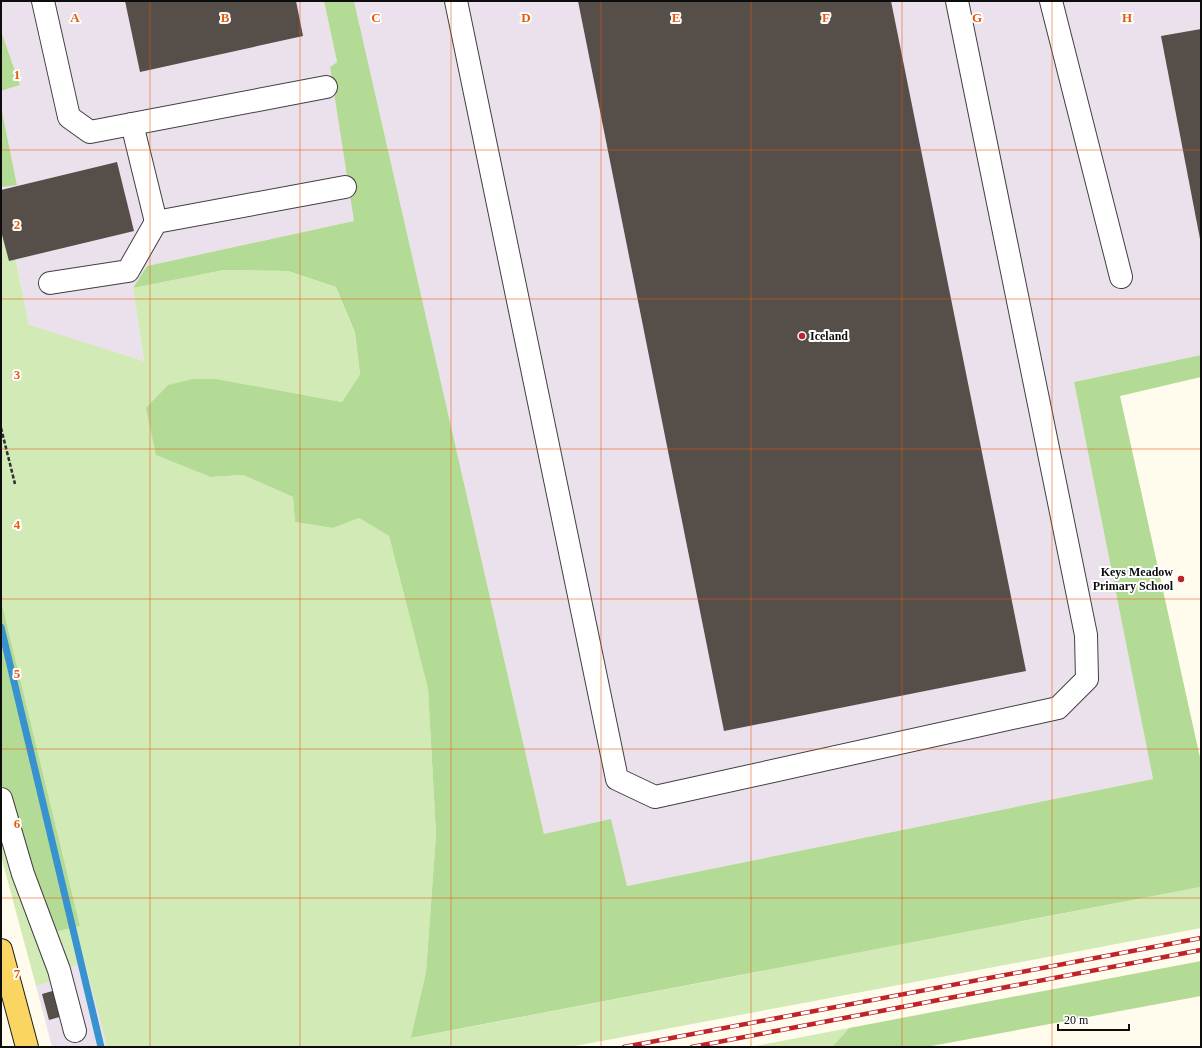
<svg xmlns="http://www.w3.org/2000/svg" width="1202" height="1048" font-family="Georgia,serif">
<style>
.industrial{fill:#ebe1ec}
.green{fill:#d1eab6}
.forest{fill:#b4db95}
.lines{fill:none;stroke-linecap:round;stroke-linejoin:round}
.stream{stroke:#3792cf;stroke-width:7}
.building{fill:#564e49}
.minor-casing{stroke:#404040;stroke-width:24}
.major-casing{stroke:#1e1e1e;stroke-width:24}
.path{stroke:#2f2f2f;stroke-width:2.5;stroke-dasharray:4 2;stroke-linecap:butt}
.minor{stroke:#fff;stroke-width:22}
.major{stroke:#fad561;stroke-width:22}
.rail-casing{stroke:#bf232a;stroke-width:4.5}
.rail{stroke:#fff;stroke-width:3;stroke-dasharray:9;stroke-linecap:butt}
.grid{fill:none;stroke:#e8590c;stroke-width:1;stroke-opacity:0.55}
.poi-dot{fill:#bf232a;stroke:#fff;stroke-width:1.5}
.labels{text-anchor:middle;stroke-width:4;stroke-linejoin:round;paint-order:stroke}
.poi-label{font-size:12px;font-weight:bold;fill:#0d0d0d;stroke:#fff;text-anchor:start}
.grid-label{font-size:13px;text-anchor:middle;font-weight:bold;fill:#e8590c;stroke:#fff;stroke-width:4;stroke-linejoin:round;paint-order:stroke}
</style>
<rect width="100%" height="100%" fill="#fffbed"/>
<g class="industrial">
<path d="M1,1H324L337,62L330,67L355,221L147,266L133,288L144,361L29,326L2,187L17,184L1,106V91L20,85L1,31Z"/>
<path d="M354,1H1201V355L1074,382L1153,779L627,886L544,834Z"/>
<path d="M85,962L107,1047H52L36,986L53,981L51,973Z"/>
</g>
<g class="green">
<path d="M1,186L29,325L144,361L133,288L224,270L288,271L336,287L355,334L360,374L342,402L217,379L211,477L243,475L293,497L295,522L333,528L359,518L389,536L428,689L436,834L426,972L412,1038L1201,887V928L570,1047H107L85,963L65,968L51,933L80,926L1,600Z"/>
<path d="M1,814L53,981L36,986L1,856Z"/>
<path d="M849,1028L832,1047H751Z"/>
</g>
<g class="forest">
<path d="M324,1H354L544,834L611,819L627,886L1153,779L1074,382L1201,355V377L1120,396L1201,762V887L411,1038L426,972L436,834L428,689L389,536L359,518L333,528L295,522L293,497L243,475L211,477L156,455L146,408L168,385L193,379H217L342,402L360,374L355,333L336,287L288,271L224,270L133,288L147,266L354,221L330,67L337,62Z"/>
<path d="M1,31L20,85L1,91Z"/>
<path d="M1,106L17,185L2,187L1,186Z"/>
<path d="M1,600L80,926L51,933L9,814L1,782Z"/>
<path d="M1201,961V996L926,1047H832L849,1028Z"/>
</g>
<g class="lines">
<path class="stream" d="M1,627L101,1047"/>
</g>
<g class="building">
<path d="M125,1H296L303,36L140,72Z"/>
<path d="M578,1H891L1026,671L724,731Z"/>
<path d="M1201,29V239H1200L1161,36Z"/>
<path d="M117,162L134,231L9,261L1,231V190Z"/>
<path d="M56,990L63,1016L49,1020L42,994Z"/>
</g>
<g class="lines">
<defs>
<g id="minor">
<path d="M43,1L69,117L90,132L326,87"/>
<path d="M456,1L617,779L655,797L1058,708L1087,679L1086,635L957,1"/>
<path d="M1051,1L1121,277"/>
<path d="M132,124L156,222"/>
<path d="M50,283L128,271L156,222L345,187"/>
<path d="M1,799L23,874L59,970L75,1031"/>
</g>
<path id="major" d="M1,950L27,1047"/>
</defs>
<use href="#minor" class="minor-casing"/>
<use href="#major" class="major-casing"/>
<path class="path" d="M1,428L15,484"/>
<use href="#minor" class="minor"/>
<use href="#major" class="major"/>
<defs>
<g id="rail">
<path d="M624,1047L1201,938"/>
<path d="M692,1047L1201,950"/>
</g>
</defs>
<use href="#rail" class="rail-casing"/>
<use href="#rail" class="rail"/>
</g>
<path class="grid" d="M150,1V1047M300,1V1047M451,1V1047M601,1V1047M751,1V1047M902,1V1047M1052,1V1047M1,150H1201M1,299H1201M1,449H1201M1,599H1201M1,749H1201M1,898H1201"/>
<g class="poi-dot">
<circle cx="802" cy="336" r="4"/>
<circle cx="1181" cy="579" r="4"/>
</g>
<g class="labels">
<g class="poi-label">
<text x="810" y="340">Iceland</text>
<text x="1173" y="576" text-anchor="end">Keys Meadow<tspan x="1173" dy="14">Primary School</tspan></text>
</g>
</g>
<g class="grid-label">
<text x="75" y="22">A</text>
<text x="225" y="22">B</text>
<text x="376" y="22">C</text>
<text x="526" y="22">D</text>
<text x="676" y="22">E</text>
<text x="826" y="22">F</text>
<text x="977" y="22">G</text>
<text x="1127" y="22">H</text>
<text x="17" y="79">1</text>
<text x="17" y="229">2</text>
<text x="17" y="379">3</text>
<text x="17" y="529">4</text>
<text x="17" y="678">5</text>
<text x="17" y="828">6</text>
<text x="17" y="978">7</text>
</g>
<rect width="1202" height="1048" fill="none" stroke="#0d0d0d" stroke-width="4"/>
<path d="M1058 1024v6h71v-6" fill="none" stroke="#0d0d0d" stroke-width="2"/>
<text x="1064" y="1024" font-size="12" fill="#0d0d0d" stroke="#ffffff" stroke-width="3" paint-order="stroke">20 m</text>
</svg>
